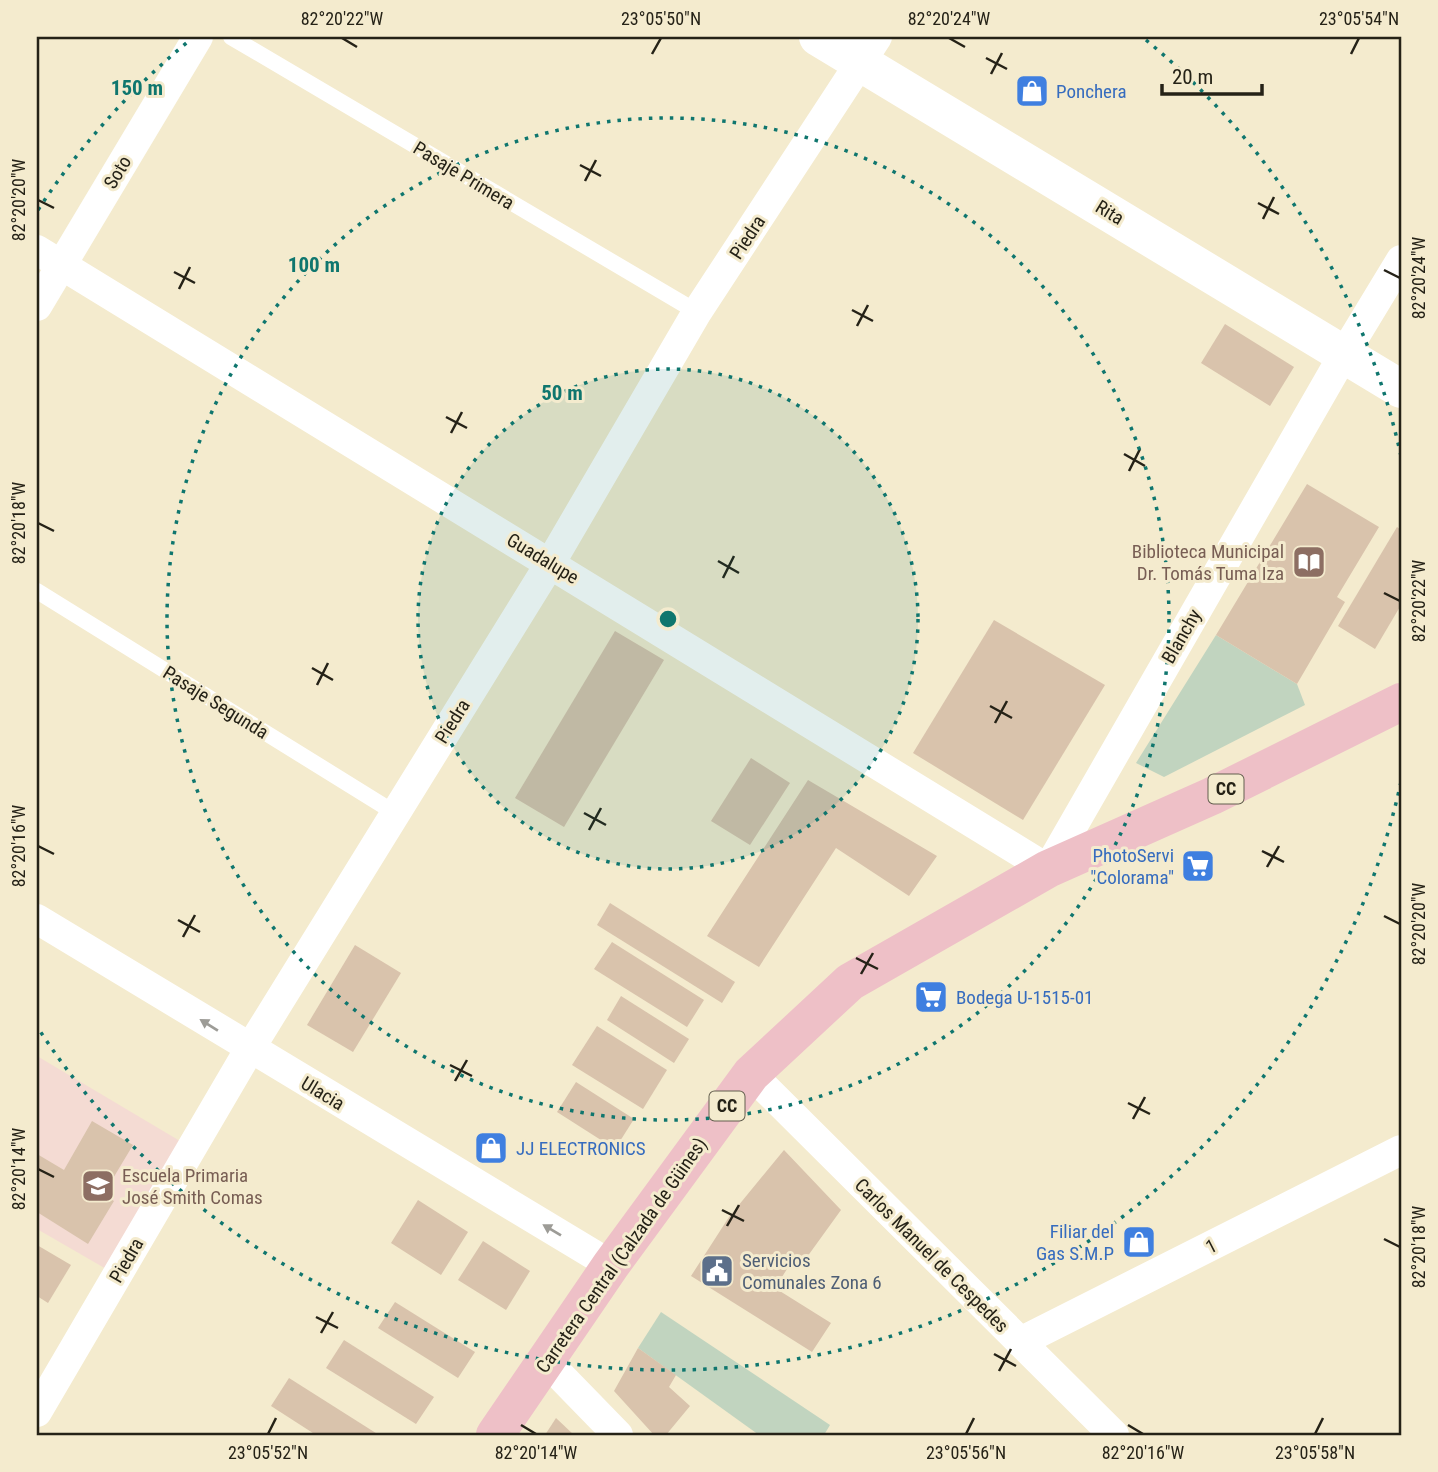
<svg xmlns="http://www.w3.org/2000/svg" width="1438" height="1472" font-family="'Roboto Condensed',sans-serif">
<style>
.education{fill:#f4dbd3}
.green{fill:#c1d4bf}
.building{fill:#d9c3ac}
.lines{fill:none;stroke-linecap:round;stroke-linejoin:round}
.service{stroke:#fff;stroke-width:16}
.minor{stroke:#fff;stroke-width:30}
.tertiary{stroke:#fff;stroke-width:38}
.primary{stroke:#eec0c7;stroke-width:38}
.oneway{fill:#9d9c97}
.ticks{fill:none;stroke:#252217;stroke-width:2.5}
.ring{fill:none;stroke:#0f766e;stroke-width:3.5;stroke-dasharray:3.5 7}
.labels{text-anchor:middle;stroke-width:6;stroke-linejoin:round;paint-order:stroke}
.shield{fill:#f4ebce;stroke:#635e4e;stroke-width:2}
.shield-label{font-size:18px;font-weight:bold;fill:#252217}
.shop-label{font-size:19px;fill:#366cbe;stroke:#f4ebce;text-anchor:start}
.street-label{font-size:19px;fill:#252217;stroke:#f4ebce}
.education-label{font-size:19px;fill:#785e54;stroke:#f4ebce;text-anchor:end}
.service-label{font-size:19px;fill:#4e5e75;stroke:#f4ebce;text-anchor:start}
.centre{fill:#0f766e;stroke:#f4ebce;stroke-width:3.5}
.ring-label{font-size:21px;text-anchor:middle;font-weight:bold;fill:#0f766e;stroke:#f4ebce;stroke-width:6;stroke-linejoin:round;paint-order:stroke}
.neatline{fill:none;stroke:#252217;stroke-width:2.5}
.ticks-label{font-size:18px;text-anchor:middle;fill:#252217}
</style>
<rect width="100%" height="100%" fill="#f4ebce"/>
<path class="education" d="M37,1056L185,1144L108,1270L37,1229Z"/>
<g class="green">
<path d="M1216,635L1297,684L1305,705L1164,777L1136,763Z"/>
<path d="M661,1312L830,1425L824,1435H759L638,1348Z"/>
</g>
<g class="building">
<path d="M1225,324L1294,367L1270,406L1201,363Z"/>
<path d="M1307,484L1379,527L1337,597L1345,602L1297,684L1216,635Z"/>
<path d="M1397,527L1401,530V605L1375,649L1338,626Z"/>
<path d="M994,620L1105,685L1023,820L913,753Z"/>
<path d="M615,631L664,660L564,827L515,798Z"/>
<path d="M751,758L790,783L750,845L711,821Z"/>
<path d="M808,780L937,856L909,896L836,848L759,967L707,936Z"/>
<path d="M610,903L735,982L722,1003L597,925Z"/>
<path d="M612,942L704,1000L687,1027L594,969Z"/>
<path d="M355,945L401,973L353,1052L307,1025Z"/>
<path d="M621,996L689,1039L674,1063L607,1020Z"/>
<path d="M597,1026L667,1070L643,1109L572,1065Z"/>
<path d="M576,1082L634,1119L615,1149L557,1112Z"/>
<path d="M92,1121L133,1145L103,1195L114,1201L88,1244L37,1212V1154L64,1170Z"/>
<path d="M784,1150L841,1210L802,1264L794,1258L775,1288L831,1323L812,1352L691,1276L729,1217Z"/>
<path d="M418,1200L468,1232L441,1275L391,1243Z"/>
<path d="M483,1241L530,1271L506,1310L458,1280Z"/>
<path d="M37,1245L71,1265L48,1303L37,1296Z"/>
<path d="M395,1302L475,1352L458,1378L378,1328Z"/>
<path d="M344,1340L434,1397L416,1424L326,1368Z"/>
<path d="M638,1348L676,1375L669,1387L690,1406L666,1435H654L614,1391Z"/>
<path d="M289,1378L379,1435H316L271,1406Z"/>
<path d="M556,1418L574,1435H545Z"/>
</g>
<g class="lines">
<g class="service">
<path d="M231,37L697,312"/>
<path d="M37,591L395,813"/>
</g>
<g class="minor">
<path d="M37,250L1048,869L1344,354L1401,260"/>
<path d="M37,306L198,37"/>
<path d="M37,919L611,1265"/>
<path d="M751,1074L1114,1435"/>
<path d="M1020,1342L1401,1150"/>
<path d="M546,1361L618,1435"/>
<path d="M37,1412L249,1050L551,562L697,312L877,37"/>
</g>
<path class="tertiary" d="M818,37L1401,389"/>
<path class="primary" d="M495,1435L611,1265L751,1074L850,982L1048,869L1212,796L1401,702"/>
</g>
<defs><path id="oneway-solid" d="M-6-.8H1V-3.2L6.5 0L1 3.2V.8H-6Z" transform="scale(1.75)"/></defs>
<g class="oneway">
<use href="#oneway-solid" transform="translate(209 1025) rotate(-148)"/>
<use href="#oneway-solid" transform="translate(552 1230) rotate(-149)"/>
</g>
<path class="ticks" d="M342,38L357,47M949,38L965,47M652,54L661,38M1351,54L1359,38M986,58L1007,69M991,74L1002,53M580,165L601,176M585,181L596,160M38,200L54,208M1258,203L1279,214M1263,219L1274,197M1384,270L1400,278M174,272L195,283M179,289L190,267M852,310L873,321M857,326L868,305M446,417L467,428M451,433L462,412M1124,454L1145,466M1129,471L1140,449M38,523L54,531M718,561L739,573M723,578L734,556M1384,593L1400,601M312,668L333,680M317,685L328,663M990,706L1012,718M995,723L1007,701M584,813L606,825M589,830L601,808M38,846L54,854M1262,851L1284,862M1267,867L1279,846M1384,916L1400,924M178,920L200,932M183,937L195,915M856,958L878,969M861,974L873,953M450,1065L472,1076M455,1081L467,1060M1128,1103L1150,1114M1133,1119L1145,1097M38,1169L54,1177M722,1210L744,1221M727,1226L739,1205M1384,1239L1400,1247M316,1317L338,1328M321,1333L333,1312M994,1354L1016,1366M999,1371L1011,1349M521,1425L536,1434M1128,1425L1143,1434M268,1434L276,1418M966,1434L974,1418M1315,1434L1323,1418"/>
<circle cx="668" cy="619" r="250" fill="#0f766e" fill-opacity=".12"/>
<g class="ring">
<circle cx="668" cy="619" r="250"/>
<circle cx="668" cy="619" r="501"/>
<path d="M1401 782A751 751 0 0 1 38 1028M38 210A751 751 0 0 1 190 40M1146 40A751 751 0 0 1 1401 456"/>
</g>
<defs>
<symbol id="shop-square" viewBox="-11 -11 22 22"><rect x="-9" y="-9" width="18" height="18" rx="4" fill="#3f7fe0" stroke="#f4ebce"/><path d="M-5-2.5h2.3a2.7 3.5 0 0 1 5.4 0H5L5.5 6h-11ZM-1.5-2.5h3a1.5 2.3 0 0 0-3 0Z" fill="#fff"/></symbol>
<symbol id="library-square" viewBox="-11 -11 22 22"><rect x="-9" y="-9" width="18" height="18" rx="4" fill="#8d6e63" stroke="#f4ebce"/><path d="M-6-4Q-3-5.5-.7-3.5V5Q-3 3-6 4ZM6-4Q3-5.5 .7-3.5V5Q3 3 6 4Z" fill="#fff"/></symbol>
<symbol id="supermarket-square" viewBox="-11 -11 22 22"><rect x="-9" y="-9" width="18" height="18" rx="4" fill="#3f7fe0" stroke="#f4ebce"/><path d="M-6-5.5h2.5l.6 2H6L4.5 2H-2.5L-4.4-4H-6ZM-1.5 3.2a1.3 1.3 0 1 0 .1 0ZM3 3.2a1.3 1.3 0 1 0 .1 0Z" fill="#fff"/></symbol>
<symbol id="school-square" viewBox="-11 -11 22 22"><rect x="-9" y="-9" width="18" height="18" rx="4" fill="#8d6e63" stroke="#f4ebce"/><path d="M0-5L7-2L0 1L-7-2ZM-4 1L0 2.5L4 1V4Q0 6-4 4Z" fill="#fff"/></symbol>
<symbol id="civic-square" viewBox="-11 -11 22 22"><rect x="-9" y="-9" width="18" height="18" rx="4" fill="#5c6f8a" stroke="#f4ebce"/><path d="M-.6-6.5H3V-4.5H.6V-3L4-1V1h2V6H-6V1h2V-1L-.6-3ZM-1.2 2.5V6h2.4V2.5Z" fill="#fff"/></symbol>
</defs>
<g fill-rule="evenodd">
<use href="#shop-square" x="1013" y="72" width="38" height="38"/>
<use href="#library-square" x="1290" y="543" width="38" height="38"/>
<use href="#supermarket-square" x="1179" y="847" width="38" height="38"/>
<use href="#supermarket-square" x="912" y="978" width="38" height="38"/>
<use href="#shop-square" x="472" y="1129" width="38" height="38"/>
<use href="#school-square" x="79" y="1167" width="38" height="38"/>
<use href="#shop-square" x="1120" y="1223" width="38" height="38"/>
<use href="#civic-square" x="698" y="1252" width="38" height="38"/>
</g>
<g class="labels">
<g class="shield">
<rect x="1208.5" y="774.5" width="35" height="29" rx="5"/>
<rect x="709.5" y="1091.5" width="35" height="29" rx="5"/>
</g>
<g class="shield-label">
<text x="1226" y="795">CC</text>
<text x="727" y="1112">CC</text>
</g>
<g class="shop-label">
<text x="1056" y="98">Ponchera</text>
<text x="1174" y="862" text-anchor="end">PhotoServi<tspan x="1174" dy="22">"Colorama"</tspan></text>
<text x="956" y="1004">Bodega U-1515-01</text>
<text x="516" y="1155">JJ ELECTRONICS</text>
<text x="1114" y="1238" text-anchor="end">Filiar del<tspan x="1114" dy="22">Gas S.M.P</tspan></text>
</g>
<g class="street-label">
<text transform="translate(117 172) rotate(-59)" y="7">Soto</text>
<text transform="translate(464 175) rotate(31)" y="7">Pasaje Primera</text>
<text transform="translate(1110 212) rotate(31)" y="7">Rita</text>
<text transform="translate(747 237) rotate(-57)" y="7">Piedra</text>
<text transform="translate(543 558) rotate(31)" y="7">Guadalupe</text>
<text transform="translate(1181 636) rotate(-60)" y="7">Blanchy</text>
<text transform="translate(216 702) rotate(32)" y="7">Pasaje Segunda</text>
<text transform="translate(452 721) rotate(-58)" y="7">Piedra</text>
<text transform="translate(323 1093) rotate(31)" y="7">Ulacia</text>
<text transform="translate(1211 1246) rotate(-27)" y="7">1</text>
<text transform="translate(621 1255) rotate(-55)" y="7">Carretera Central (Calzada de Güines)</text>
<text transform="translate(932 1255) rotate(45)" y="7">Carlos Manuel de Cespedes</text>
<text transform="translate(126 1260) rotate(-60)" y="7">Piedra</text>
</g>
<g class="education-label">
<text x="1284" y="558">Biblioteca Municipal<tspan x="1284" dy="22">Dr. Tomás Tuma Iza</tspan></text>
<text x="122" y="1182" text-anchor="start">Escuela Primaria<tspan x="122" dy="22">José Smith Comas</tspan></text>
</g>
<g class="service-label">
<text x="742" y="1267">Servicios<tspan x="742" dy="22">Comunales Zona 6</tspan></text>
</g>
</g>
<circle cx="668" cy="619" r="10" class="centre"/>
<g class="ring-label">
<text x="137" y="95">150 m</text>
<text x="314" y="272">100 m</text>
<text x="562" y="400">50 m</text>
</g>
<rect width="1438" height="1472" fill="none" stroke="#f4ebce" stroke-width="77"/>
<path d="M1162 84v10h100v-10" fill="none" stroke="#252217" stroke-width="3.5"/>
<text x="1172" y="84" font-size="21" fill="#252217" stroke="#f4ebce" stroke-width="5" paint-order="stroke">20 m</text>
<rect x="38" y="38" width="1362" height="1396" class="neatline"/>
<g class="ticks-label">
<text x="342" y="25">82°20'22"W</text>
<text x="661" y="25">23°05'50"N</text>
<text x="949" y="25">82°20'24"W</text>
<text x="1359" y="25">23°05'54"N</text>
<text transform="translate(19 200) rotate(-90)" y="6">82°20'20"W</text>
<text transform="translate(1419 278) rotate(-90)" y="6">82°20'24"W</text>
<text transform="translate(19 523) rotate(-90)" y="6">82°20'18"W</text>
<text transform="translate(1419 601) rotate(-90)" y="6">82°20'22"W</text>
<text transform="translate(19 846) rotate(-90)" y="6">82°20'16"W</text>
<text transform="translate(1419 924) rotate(-90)" y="6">82°20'20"W</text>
<text transform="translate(19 1169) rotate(-90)" y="6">82°20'14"W</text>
<text transform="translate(1419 1247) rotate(-90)" y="6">82°20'18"W</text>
<text x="268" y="1459">23°05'52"N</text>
<text x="536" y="1459">82°20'14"W</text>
<text x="966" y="1459">23°05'56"N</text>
<text x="1143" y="1459">82°20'16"W</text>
<text x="1315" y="1459">23°05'58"N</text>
</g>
</svg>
